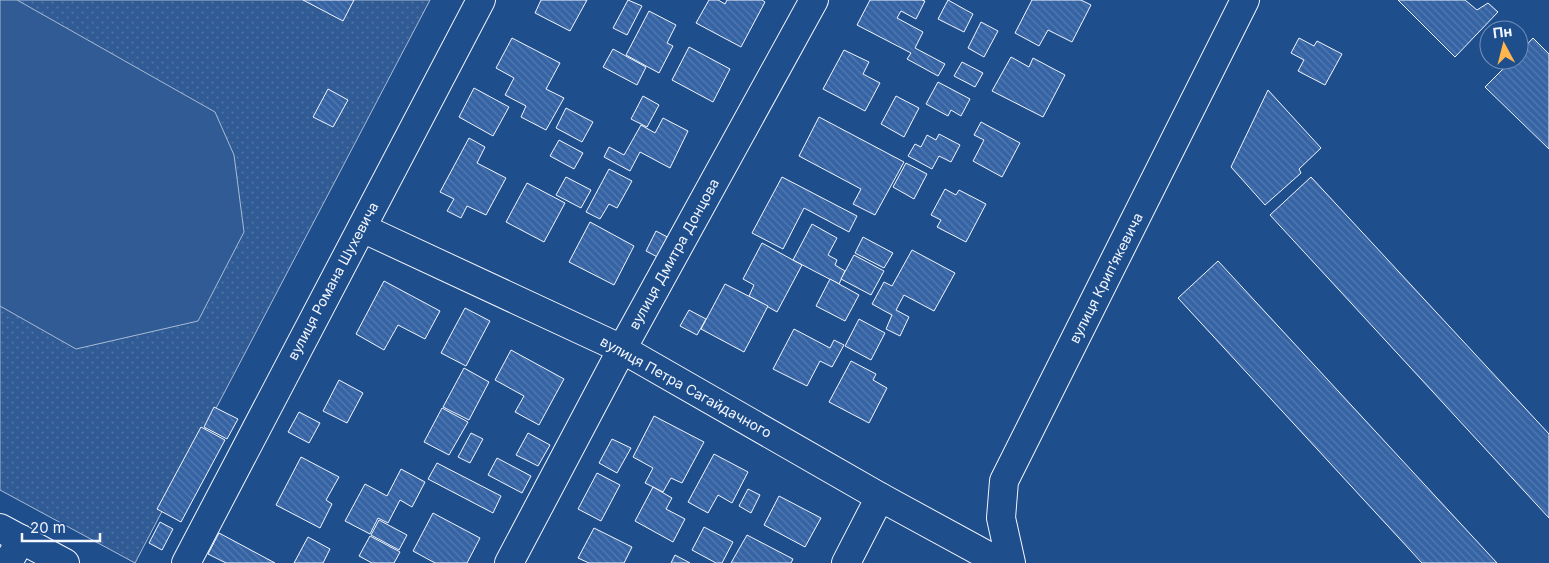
<svg xmlns="http://www.w3.org/2000/svg" width="1549" height="563" font-family="Inter,sans-serif">
<style>
.grass{fill:url(#grass-dots);stroke:#a8bbd7}
.built{fill:#305b95;stroke:#a8bbd7}
.building{fill:url(#building-back-hatch);stroke:#f2f6ff}
.lines{fill:none;stroke-linecap:round;stroke-linejoin:round}
.minor-casing{stroke:#f2f6ff;stroke-width:30}
.major-casing{stroke:#f2f6ff;stroke-width:30}
.minor{stroke:#1f4e8c;stroke-width:28}
.major{stroke:#1f4e8c;stroke-width:28}
.labels{text-anchor:middle;stroke-width:4;stroke-linejoin:round;paint-order:stroke}
.street-label{font-size:14px;fill:#f2f6ff;stroke:#1f4e8c}
</style>
<defs>
<pattern id="grass-dots" width="8" height="8" patternUnits="userSpaceOnUse" patternTransform="scale(1.25)"><rect width="8" height="8" fill="#305b95"/><path d="M2 2h.1M6 6h.1" fill="none" stroke="#4e73a5" stroke-width="1.8" stroke-linecap="round"/></pattern>
<pattern id="building-back-hatch" width="6" height="6" patternUnits="userSpaceOnUse" patternTransform="scale(1.25)"><rect width="6" height="6" fill="#3563a3"/><path d="M-1 5l2 2M0 0l6 6M5-1l2 2" fill="none" stroke="#537ab1"/></pattern>
</defs>
<rect width="100%" height="100%" fill="#1f4e8c"/>
<path class="grass" d="M0,0H430L135,563L0,490Z"/>
<path class="built" d="M0,0H17L215,112L234,155L244,232L198,321L76,349L0,306Z"/>
<g class="building">
<path d="M303,0H354L343,21Z"/>
<path d="M541,0H587L570,31L535,13Z"/>
<path d="M628,0L642,6L627,35L613,28Z"/>
<path d="M709,0H718L725,4L727,0H762L765,2L741,47L696,23Z"/>
<path d="M870,0H922L925,1L916,19L901,11L897,18L923,32L915,48L945,64L938,76L907,59L911,53L857,25Z"/>
<path d="M948,0L973,14L964,32L938,19Z"/>
<path d="M1032,0H1081L1091,5L1072,42L1048,30L1039,46L1015,33Z"/>
<path d="M1398,0H1465L1477,10L1488,3L1498,12L1455,57Z"/>
<path d="M649,11L676,25L667,43L673,46L659,73L626,55Z"/>
<path d="M981,22L998,31L984,57L968,48Z"/>
<path d="M512,38L560,63L546,89L564,98L546,130L521,117L526,106L505,95L514,78L496,68Z"/>
<path d="M1299,38L1314,46L1317,41L1342,54L1325,85L1298,71L1304,60L1291,53Z"/>
<path d="M1533,38L1549,54V149L1485,87L1512,60H1519V53Z"/>
<path d="M689,47L730,69L713,102L672,80Z"/>
<path d="M613,49L646,67L637,85L603,67Z"/>
<path d="M844,50L869,62L863,74L880,83L865,111L823,89Z"/>
<path d="M1011,57L1029,67L1033,58L1065,75L1043,117L992,91Z"/>
<path d="M962,62L983,73L975,87L954,76Z"/>
<path d="M938,82L970,99L961,116L951,110L948,116L926,104Z"/>
<path d="M474,88L509,107L493,136L459,117Z"/>
<path d="M328,89L348,100L333,127L313,117Z"/>
<path d="M1268,90L1321,148L1299,169L1301,173L1265,205L1231,167Z"/>
<path d="M643,96L659,105L647,127L631,119Z"/>
<path d="M896,96L919,108L904,137L881,124Z"/>
<path d="M566,108L593,122L582,142L556,128Z"/>
<path d="M819,117L904,162L875,215L853,204L861,189L799,156Z"/>
<path d="M663,118L688,131L670,168L640,152L630,171L604,157L609,147L624,155L641,125L655,133Z"/>
<path d="M981,122L1020,143L1002,177L973,161L984,140L974,135Z"/>
<path d="M939,134L960,145L951,162L939,156L932,169L908,156L915,144L921,147L927,135L936,140Z"/>
<path d="M469,138L485,147L477,163L506,178L486,215L467,206L461,218L447,211L454,199L440,192Z"/>
<path d="M559,140L583,153L574,169L550,156Z"/>
<path d="M906,163L927,174L914,199L893,187Z"/>
<path d="M609,169L632,181L617,208L609,204L600,219L586,212Z"/>
<path d="M566,177L591,190L581,208L556,195Z"/>
<path d="M782,177L857,216L849,232L804,208L783,249L752,233Z"/>
<path d="M1311,177L1549,434V518L1270,215Z"/>
<path d="M527,183L565,203L544,242L506,222Z"/>
<path d="M945,189L956,195L959,190L986,204L966,242L937,227L941,220L931,215Z"/>
<path d="M590,222L634,246L614,285L569,262Z"/>
<path d="M812,224L837,238L828,255L837,260L835,265L845,271L839,284L793,260Z"/>
<path d="M656,231L677,242L667,262L646,251Z"/>
<path d="M863,237L893,253L884,268L855,253Z"/>
<path d="M762,243L802,265L777,312L749,296L754,285L743,279Z"/>
<path d="M912,250L955,273L934,311L904,295L896,310L909,317L900,336L886,329L892,315L872,304L884,282L892,286Z"/>
<path d="M854,255L884,271L871,295L841,279Z"/>
<path d="M1218,261L1497,563H1422L1178,298Z"/>
<path d="M830,279L859,295L845,321L816,306Z"/>
<path d="M384,281L440,311L425,339L398,325L384,350L356,334Z"/>
<path d="M725,284L768,306L744,352L701,329Z"/>
<path d="M465,308L490,321L466,366L441,353Z"/>
<path d="M689,310L706,319L697,335L680,326Z"/>
<path d="M859,319L885,333L871,360L845,346Z"/>
<path d="M794,329L830,348L834,340L844,345L832,367L820,361L807,386L773,369Z"/>
<path d="M511,350L564,379L539,425L515,412L524,396L495,380Z"/>
<path d="M851,361L876,374L873,380L887,388L869,423L829,402Z"/>
<path d="M464,368L489,382L469,420L443,407Z"/>
<path d="M339,380L363,393L347,423L323,411Z"/>
<path d="M214,407L238,419L227,439L204,427Z"/>
<path d="M442,408L468,422L449,455L424,442Z"/>
<path d="M299,412L320,423L309,443L288,432Z"/>
<path d="M654,416L704,442L682,483L671,478L663,492L645,483L653,468L633,457Z"/>
<path d="M201,427L225,440L181,522L157,509Z"/>
<path d="M471,433L483,439L470,463L458,457Z"/>
<path d="M528,433L550,445L538,466L516,455Z"/>
<path d="M612,439L631,448L617,473L599,463Z"/>
<path d="M714,454L748,472L732,503L718,495L708,513L688,502Z"/>
<path d="M301,457L339,477L326,500L332,504L320,528L276,505Z"/>
<path d="M497,458L531,476L522,493L488,475Z"/>
<path d="M437,463L501,496L493,513L428,479Z"/>
<path d="M401,469L425,482L412,507L400,500L388,523L378,518L370,534L345,521L365,484L387,496Z"/>
<path d="M597,473L620,485L601,521L578,509Z"/>
<path d="M653,487L672,498L666,509L685,519L673,542L635,521Z"/>
<path d="M748,489L760,495L751,513L739,506Z"/>
<path d="M779,496L821,518L805,547L764,525Z"/>
<path d="M433,513L480,538L467,563H435L413,551Z"/>
<path d="M379,520L407,535L399,550L371,535Z"/>
<path d="M160,522L173,529L162,550L149,543Z"/>
<path d="M704,527L733,542L722,563H716L692,550Z"/>
<path d="M594,528L632,547L624,563H589L578,558Z"/>
<path d="M219,533L275,563H226L208,554Z"/>
<path d="M747,535L793,559L791,563H731Z"/>
<path d="M370,536L400,552L394,563H372L359,556Z"/>
<path d="M308,537L330,549L323,563H294Z"/>
<path d="M675,555L690,563H671Z"/>
</g>
<g class="lines">
<defs>
<g id="minor">
<path d="M362,228L622,349L880,497L1001,563"/>
<path d="M0,528L65,563"/>
<path d="M8,563L21,539"/>
<path d="M186,563L481,0"/>
<path d="M509,563L622,349L814,0"/>
<path d="M846,563L880,497"/>
</g>
<path id="major" d="M1011,563L1001,518L1004,481L1245,0"/>
</defs>
<use href="#minor" class="minor-casing"/>
<use href="#major" class="major-casing"/>
<use href="#minor" class="minor"/>
<use href="#major" class="major"/>
</g>
<g class="labels">
<g class="street-label">
<text transform="translate(674 254) rotate(-61)" y="5">вулиця Дмитра Донцова</text>
<text transform="translate(1106 278) rotate(-63)" y="5">вулиця Крипʼякевича</text>
<text transform="translate(333 281) rotate(-62)" y="5">вулиця Романа Шухевича</text>
<text transform="translate(686 387) rotate(29)" y="5">вулиця Петра Сагайдачного</text>
</g>
</g>
<g transform="translate(1504 45) rotate(353)"><circle r="24" fill="#1f4e8c" stroke="#7391ba"/>
<path d="M0-4L9 19L0 12L-9 19Z" fill="#ffb74d"/>
<text y="-8" font-size="14" font-weight="bold" text-anchor="middle" fill="#f2f6ff">Пн</text>
</g>
<path d="M22 533v8h78v-8" fill="none" stroke="#f2f6ff" stroke-width="2.5"/>
<text x="30" y="533" font-size="15" fill="#f2f6ff" stroke="#1f4e8c" stroke-width="4" paint-order="stroke">20 m</text>
</svg>
